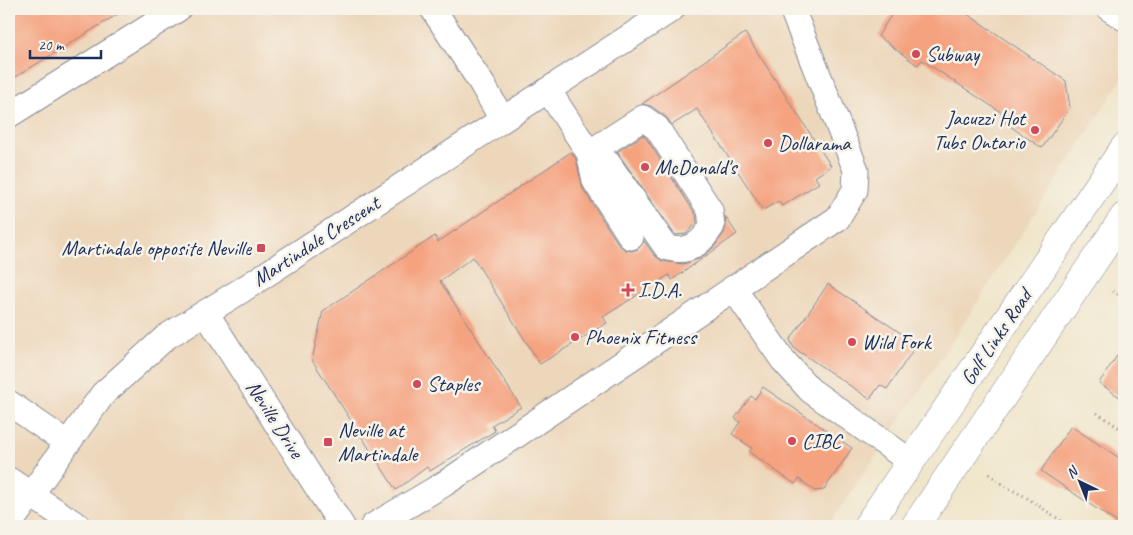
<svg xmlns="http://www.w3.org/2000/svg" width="1133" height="535" font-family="Caveat,sans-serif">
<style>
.built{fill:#edd7bb}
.building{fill:#f5a27f}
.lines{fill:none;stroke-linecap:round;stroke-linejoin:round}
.minor-casing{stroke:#868a94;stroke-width:27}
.major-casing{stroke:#868a94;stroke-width:29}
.path{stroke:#868a94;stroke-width:3;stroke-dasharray:1 4;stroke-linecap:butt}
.minor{stroke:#fff;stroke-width:25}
.major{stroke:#fff;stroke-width:28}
.poi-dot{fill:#d1495b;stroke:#f7f3e8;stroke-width:2}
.labels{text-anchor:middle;stroke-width:5;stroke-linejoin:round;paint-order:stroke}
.poi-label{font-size:21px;fill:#1b2f5e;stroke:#f7f3e8;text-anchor:start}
.street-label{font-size:21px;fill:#1b2f5e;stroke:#f7f3e8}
</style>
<rect width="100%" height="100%" fill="#f7f3e8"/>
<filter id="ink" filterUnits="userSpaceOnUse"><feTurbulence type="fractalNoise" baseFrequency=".02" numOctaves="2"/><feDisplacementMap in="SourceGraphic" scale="10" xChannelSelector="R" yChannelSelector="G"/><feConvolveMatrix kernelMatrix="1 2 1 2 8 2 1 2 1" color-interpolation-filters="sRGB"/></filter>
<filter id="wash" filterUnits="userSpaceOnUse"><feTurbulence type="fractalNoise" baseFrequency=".0096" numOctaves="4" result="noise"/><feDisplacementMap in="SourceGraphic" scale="20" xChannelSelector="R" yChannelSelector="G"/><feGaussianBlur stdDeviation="1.12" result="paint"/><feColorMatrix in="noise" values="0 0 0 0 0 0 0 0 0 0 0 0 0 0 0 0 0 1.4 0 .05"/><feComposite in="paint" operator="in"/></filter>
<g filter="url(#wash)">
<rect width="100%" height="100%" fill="#f0e6cb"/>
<path class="built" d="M9,9H1124V76L927,380L828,526H9Z"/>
<g id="blocks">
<g class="building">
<path d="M9,9H126L9,81Z"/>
<path d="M895,9H960L1066,81L1070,108L1042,148L1004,122L1008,117L922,60L917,65L878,36Z"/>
<path d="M745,33L831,166L815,177L819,183L782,206L779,201L763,210L697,109L672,125L666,117L651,106L642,104Z"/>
<path d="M643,135L646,138L696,215L697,222L686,234L675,235L617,152Z"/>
<path d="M571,152L576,159L583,189L619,245L625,250L632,251L638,249L644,241L654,255L662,261L683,264L701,258L714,247L724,233L726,225L725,216L737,234L672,280L669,275L603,317L607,323L540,364L473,257L440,281L521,407L492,425L495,431L430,471L427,467L396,490L312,360L323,311L435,236L438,242Z"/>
<path d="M828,284L917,344L887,389L880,385L870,399L794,348L790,340Z"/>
<path d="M1124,345V400L1099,383Z"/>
<path d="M763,387L852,448L824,490L815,491L799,479L795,484L749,452L752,448L732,434L740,422L735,418L751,396L755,399Z"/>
<path d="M1071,426L1124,461V526H1122L1041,471Z"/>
</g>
</g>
</g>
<g filter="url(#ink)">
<use href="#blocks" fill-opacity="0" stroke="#868a94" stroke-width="1"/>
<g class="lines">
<defs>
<g id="minor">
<path d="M433,9L482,84L502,119"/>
<path d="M1110,9L1124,18"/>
<path d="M548,90L589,153L595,181L631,237"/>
<path d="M9,115L178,9"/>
<path d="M643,118L657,128L710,210L712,226C701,244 688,255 666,247L608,163L589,153Z"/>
<path d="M733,288L783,360L810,390L911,462"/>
<path d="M206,313L342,526"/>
<path d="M9,403L67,443"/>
<path d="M9,480L78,526"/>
<path d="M9,525L103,394L166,337L242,290L672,9"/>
<path d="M373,526L444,484L838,218L855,190L856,170L792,9"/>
</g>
<g id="major">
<path d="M867,526L1124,148"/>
<path d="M915,526L1124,217"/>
</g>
</defs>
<use href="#minor" class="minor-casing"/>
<use href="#major" class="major-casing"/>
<g class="path">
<path d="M1113,291L1124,298"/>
<path d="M1097,413L1124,431"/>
<path d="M989,474L1006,487L1024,496L1069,526"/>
</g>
<use href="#minor" class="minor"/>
<use href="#major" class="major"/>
</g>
</g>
<g class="poi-dot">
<circle cx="916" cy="54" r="5"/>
<circle cx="1035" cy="130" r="5"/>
<circle cx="768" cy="143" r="5"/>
<circle cx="645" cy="167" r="5"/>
<rect x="256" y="243" width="10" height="10" rx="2.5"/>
<path d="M625.5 282.5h5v5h5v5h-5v5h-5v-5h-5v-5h5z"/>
<circle cx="575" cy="337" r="5"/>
<circle cx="852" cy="342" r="5"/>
<circle cx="417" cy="384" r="5"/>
<circle cx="792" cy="441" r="5"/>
<rect x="323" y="437" width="10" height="10" rx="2.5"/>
</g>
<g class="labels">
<g class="poi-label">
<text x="926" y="61">Subway</text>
<text x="1025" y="125" text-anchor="end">Jacuzzi Hot<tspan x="1025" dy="24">Tubs Ontario</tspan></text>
<text x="778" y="150">Dollarama</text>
<text x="655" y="174">McDonald's</text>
<text x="251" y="255" text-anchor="end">Martindale opposite Neville</text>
<text x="638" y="297">I.D.A.</text>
<text x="585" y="344">Phoenix Fitness</text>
<text x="862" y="349">Wild Fork</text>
<text x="427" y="391">Staples</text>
<text x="338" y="437">Neville at<tspan x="338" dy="24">Martindale</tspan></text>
<text x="802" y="448">CIBC</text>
</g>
<g class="street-label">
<text transform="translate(316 241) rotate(-33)" y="7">Martindale Crescent</text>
<text transform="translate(996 337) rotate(-56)" y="7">Golf Links Road</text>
<text transform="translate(275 419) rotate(57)" y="7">Neville Drive</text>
</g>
</g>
<rect width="1133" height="535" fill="none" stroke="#f7f3e8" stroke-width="30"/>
<g transform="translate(1080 482) rotate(317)" stroke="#f7f3e8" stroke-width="4" paint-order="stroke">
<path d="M0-4L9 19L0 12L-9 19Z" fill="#1b2f5e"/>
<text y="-8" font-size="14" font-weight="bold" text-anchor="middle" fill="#1b2f5e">N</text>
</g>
<path d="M30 50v8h71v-8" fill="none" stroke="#1b2f5e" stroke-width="2.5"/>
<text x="38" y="50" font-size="15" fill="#1b2f5e" stroke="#f7f3e8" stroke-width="4" paint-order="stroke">20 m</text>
</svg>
